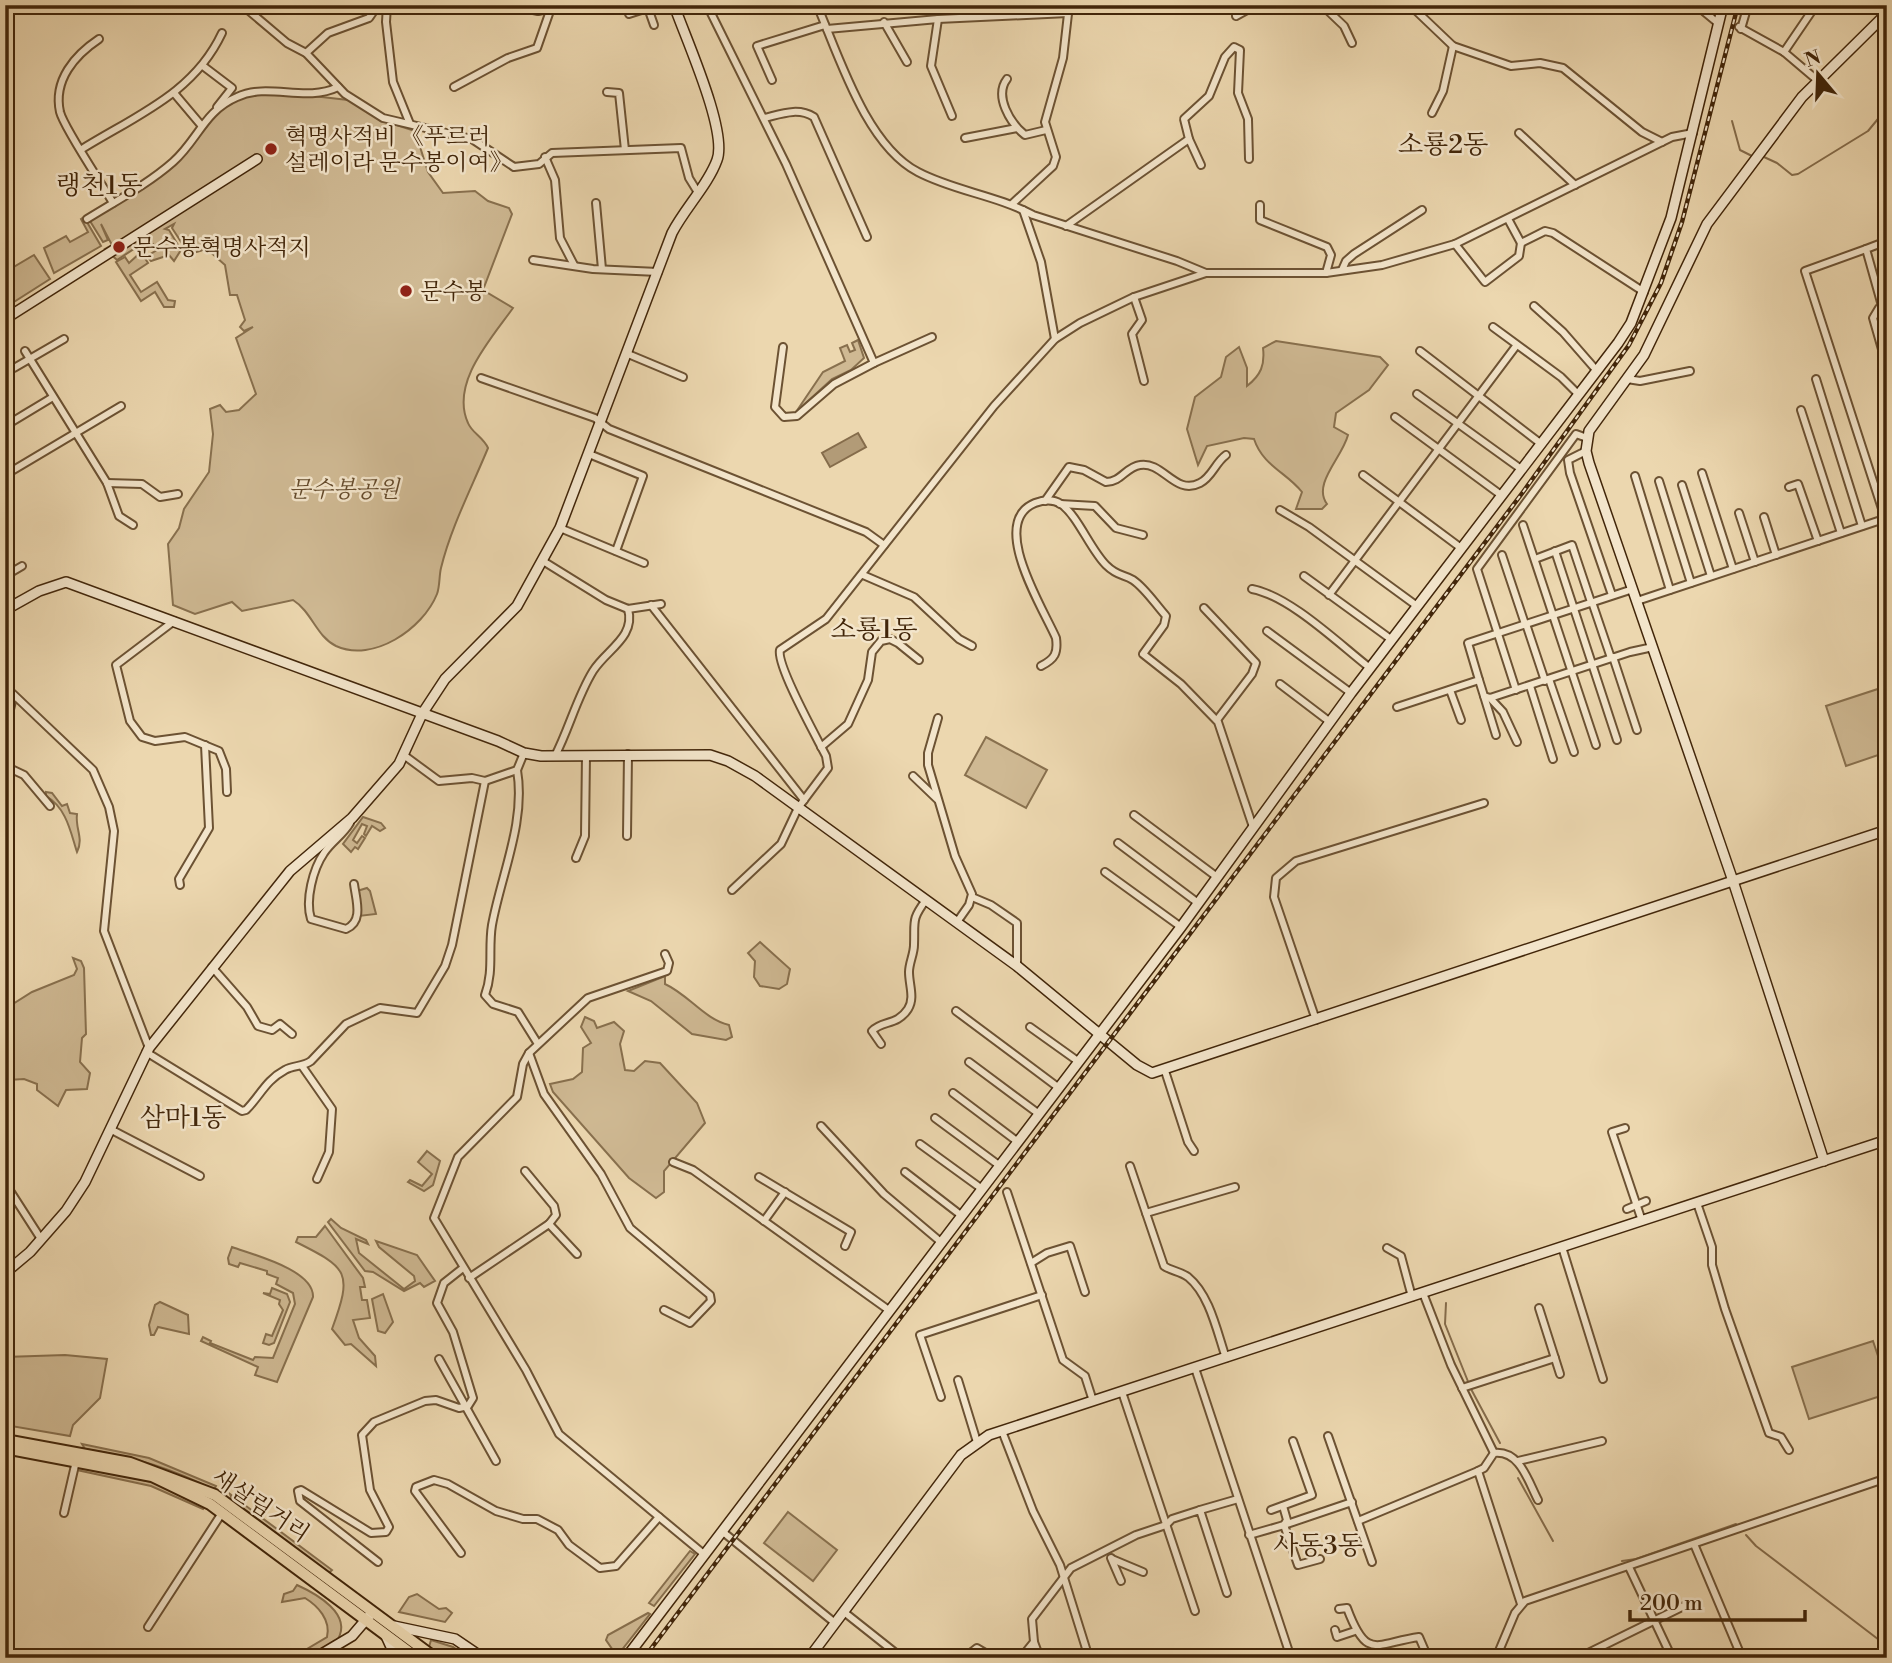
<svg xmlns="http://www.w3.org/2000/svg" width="1892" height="1663" font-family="'Libre Bodoni','Noto Serif KR',serif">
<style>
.green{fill:#cfb993;stroke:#88704e;stroke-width:2}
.water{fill:#b29b77;stroke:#856c4b;stroke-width:2}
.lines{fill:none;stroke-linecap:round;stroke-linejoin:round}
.stream{stroke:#856c4b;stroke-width:2}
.street-casing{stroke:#6c5233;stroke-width:10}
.secondary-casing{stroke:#42260a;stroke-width:12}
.primary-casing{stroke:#42260a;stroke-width:14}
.street{stroke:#f3e5cb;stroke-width:6}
.secondary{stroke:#f3e5cb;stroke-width:9}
.primary{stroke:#ecd7af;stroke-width:10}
.rail-casing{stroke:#42260a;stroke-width:4.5}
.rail{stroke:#f3e5cb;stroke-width:2;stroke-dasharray:5;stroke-linecap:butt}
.poi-dot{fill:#8f2418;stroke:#f3e5cb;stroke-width:2.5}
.labels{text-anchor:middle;stroke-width:5;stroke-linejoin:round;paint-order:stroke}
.poi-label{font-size:23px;fill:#42260a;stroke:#f3e5cb;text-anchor:start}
.park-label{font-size:23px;font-style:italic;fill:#654b2c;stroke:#f3e5cb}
.street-label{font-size:23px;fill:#42260a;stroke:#f3e5cb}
.quarter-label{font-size:26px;fill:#42260a;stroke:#f3e5cb}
</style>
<rect width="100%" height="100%" fill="#ecd7af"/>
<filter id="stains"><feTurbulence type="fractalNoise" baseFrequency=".00286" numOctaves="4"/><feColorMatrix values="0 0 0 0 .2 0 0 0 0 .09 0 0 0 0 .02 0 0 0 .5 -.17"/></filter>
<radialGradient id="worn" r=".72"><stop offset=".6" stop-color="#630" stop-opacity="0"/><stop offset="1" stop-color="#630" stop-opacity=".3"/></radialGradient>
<g class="green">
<path d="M278,92L348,100L381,120L415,131L428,172L443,193L475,191L488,201L509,208L512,214L483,290L513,308C491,339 450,383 468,423C472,433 483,437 488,448C472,487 451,527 441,568C439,576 440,586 437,594C423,629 373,663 336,646C316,636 312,612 293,600L242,611L232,602L195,614L173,605L168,544L179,528L184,509L209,472L213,434L210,409L220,405L226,412L239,410L256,394L236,338L253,327L244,331L240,327L245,320L237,295H230L225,265L207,249L189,254L172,228L174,224L165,229L169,230L181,250L174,261L169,255L151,261L147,256L157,250L153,244L143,250L140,245L117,260L105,249L112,245L101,224L108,240L103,242L90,221L161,175L229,98L238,94Z"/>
<path d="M84,217L101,246L54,273L44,248L66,236L70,242L88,232L81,219Z"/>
<path d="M141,252L148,263L130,275L141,292L157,282L168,300L175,301L174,307H164L155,292L141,301L116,262L125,257L129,263Z"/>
<path d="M34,255L50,279L6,307L5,284L10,281L7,271Z"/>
<path d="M858,340L864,358L851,370L832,379L796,412L823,372L845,361L840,348L847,345L850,352L855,350L852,343Z"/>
<path d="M1276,341L1380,357L1388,365L1369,390L1336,413L1334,427L1348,435C1342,458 1312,484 1327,504L1322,509H1296L1302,492C1286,472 1263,466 1254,439L1244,438L1207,446L1198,465L1187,429L1195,397L1221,377L1226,357L1239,347L1247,368V386C1261,375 1265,365 1263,348Z"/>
<path d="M1887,686V752L1846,766L1826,706Z"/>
<path d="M986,737L1047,770L1026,808L965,775Z"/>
<path d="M46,792L52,793L62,806L67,804L70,813L77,814C75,829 84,838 77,852C71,834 67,808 46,796Z"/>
<path d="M363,817L381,823L385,828L380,831L372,826L366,836L364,834L367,826L362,824L353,840L357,843L362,836L365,838L358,849L355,847L351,852L343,844Z"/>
<path d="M367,888L370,891L376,914L359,916L357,891Z"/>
<path d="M760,942L790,969L787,984L779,989L760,986L754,977L755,961L748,953Z"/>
<path d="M73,958L81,961L84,968L86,1034L82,1038L80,1062L90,1073L87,1089L66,1090L58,1106L37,1090V1084L24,1079L8,1080L5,1076V1009L32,992L74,975L77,969Z"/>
<path d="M665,976V984C689,995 704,1019 729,1025L732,1037L726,1040L692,1034L651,1001L628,991Z"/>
<path d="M585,1017L594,1021L597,1028L614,1022L624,1031L620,1044L625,1070L634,1071L645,1061L660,1063L697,1103L705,1123L664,1171V1192L656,1198L629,1178L553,1092L550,1084L573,1079L582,1072L583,1048L591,1043L581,1027Z"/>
<path d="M427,1151L440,1161L433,1185L424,1191L408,1182L410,1180L422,1186L432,1174L418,1162Z"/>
<path d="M331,1219L341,1228L366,1240L368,1244L356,1239L359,1253L404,1289L415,1281L414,1276L379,1247L376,1241L417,1255L435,1281L424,1287L420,1283L404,1291L373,1272L365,1271L328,1222Z"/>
<path d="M325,1226L363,1278L365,1287H360L362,1300H367L370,1318L353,1320L359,1338L375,1356L376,1366L351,1344L345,1345L332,1329C353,1272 348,1268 296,1242L298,1237H316Z"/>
<path d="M232,1247C254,1255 314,1270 313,1297L277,1382L255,1375L258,1367L201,1341L203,1337L211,1341L210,1343L253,1360L255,1357L273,1358L295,1304L293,1293L276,1284L278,1278L267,1274V1271L240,1263L238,1267L229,1264L228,1258Z"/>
<path d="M272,1288L287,1294L290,1302L274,1343L269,1345L263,1343L266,1334L272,1336L283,1310L279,1304L280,1300L263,1293L270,1294Z"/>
<path d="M383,1294L393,1322L385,1333L378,1331L372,1299Z"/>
<path d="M160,1302L188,1315L189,1334L158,1327L154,1335H151L149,1325L155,1305Z"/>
<path d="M1873,1341L1887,1383V1394L1809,1419L1792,1367Z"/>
<path d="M65,1355L107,1359L100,1398L73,1425L70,1436L5,1425V1357Z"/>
<path d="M82,1444L149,1458L216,1486L214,1490C172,1468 131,1456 85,1449Z"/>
<path d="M79,1467L152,1482L205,1506L203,1509L151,1486L77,1470Z"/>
<path d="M230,1494L332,1570L329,1573L232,1500Z"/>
<path d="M788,1512L837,1550L813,1581L764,1543Z"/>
<path d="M690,1551L695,1554L654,1606L649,1603Z"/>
<path d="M297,1585C317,1594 352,1614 338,1639L316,1652L307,1649L327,1637C331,1620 318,1606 305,1598L282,1602L284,1594L293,1591Z"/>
<path d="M417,1594L439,1609L446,1608L452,1613L445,1622L399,1612L409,1597Z"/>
<path d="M648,1613L650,1614L617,1656L606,1640L608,1635Z"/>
<path d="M431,1640L453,1647L468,1658H444L429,1647Z"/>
</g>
<path class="water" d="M858,433L866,447L830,467L822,453Z"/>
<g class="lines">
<g class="stream">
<path d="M1732,121L1740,150L1752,156"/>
<path d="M1764,157L1777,163L1792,175L1798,174L1868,131L1887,108"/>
<path d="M1446,1303L1445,1324L1469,1384"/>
<path d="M1471,1389L1500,1443"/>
<path d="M1518,1478L1553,1541"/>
<path d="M1746,1535L1756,1546L1887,1646"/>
<path d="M1622,1561L1636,1559L1736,1524"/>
</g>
<defs>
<g id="street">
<path d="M242,5L287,43L306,53L345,94L383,118L472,139L514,167L539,164L552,153L681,148L689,178L697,191"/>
<path d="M387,5L386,22L393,82L410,124"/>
<path d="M510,5L538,11L566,5"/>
<path d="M707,5L786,164L874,363L834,384L797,416L784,417L775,407L783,347"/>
<path d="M817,5C839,56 866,145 918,172C954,191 996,195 1033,215L1177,261L1206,273"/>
<path d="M1129,5H1152"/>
<path d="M1322,5L1344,26L1352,43"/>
<path d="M1410,5L1453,46L1511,66L1540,63L1563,68L1642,132L1662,142"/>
<path d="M1696,5L1719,24"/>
<path d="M648,8L654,25"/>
<path d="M629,14L657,5"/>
<path d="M1236,16L1256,5"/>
<path d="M938,19L931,66L952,116"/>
<path d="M884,22L907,62"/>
<path d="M1739,27L1784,52L1817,80"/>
<path d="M827,29L938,19L1068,13"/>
<path d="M1741,29L1748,5"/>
<path d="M99,39C75,55 53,80 60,112C64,128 102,184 113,203"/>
<path d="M1784,52L1816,5"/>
<path d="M306,53L328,33L369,18L378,5"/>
<path d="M203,66L232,88L217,107"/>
<path d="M1007,79C994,96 1010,123 1025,135L1046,130"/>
<path d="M772,80L757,46L825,25"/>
<path d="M454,87L508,58L537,48L551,8"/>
<path d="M607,92L619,93L625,150"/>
<path d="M174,93L201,125"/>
<path d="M1432,113L1443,91L1453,46"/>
<path d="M764,118C781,114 798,107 814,117L867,237"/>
<path d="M1519,133L1575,185"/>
<path d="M965,138L1017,128"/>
<path d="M1189,139L1201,165"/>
<path d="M82,149C137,115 194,93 222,33"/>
<path d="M545,157L555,180L560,238L574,265"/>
<path d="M596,203L602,269"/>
<path d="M1012,204L1053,166L1056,157L1045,122L1063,58L1069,5"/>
<path d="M1260,205V220L1327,247L1331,255L1326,273"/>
<path d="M1023,210L1041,262L1055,339"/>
<path d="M1887,216V222"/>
<path d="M87,219C116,201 148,184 173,162C198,140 204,111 237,97C269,82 305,103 338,87"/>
<path d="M1508,219L1521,243L1545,231L1553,233L1644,292"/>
<path d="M1066,226L1189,139L1184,119L1209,96L1225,57L1234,47L1240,50L1238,93L1248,119L1249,159"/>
<path d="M1455,244L1485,282L1519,256L1521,243"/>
<path d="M1866,249L1805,271L1885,518"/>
<path d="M533,260L593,269L658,272"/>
<path d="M1342,270L1346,261L1354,254L1422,210"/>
<path d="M1134,297L1142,320L1132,334L1144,381"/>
<path d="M1887,303L1879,308L1873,318L1887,367"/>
<path d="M1534,306L1563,332L1597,371"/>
<path d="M1882,306L1866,249L1887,241"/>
<path d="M1493,327L1561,377L1578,394"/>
<path d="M25,351L107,483L119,516L133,525"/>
<path d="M1420,351L1540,443"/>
<path d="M628,354L683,377"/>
<path d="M874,363L932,337"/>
<path d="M14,368L64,339"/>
<path d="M481,378L595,418L609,429L866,532L884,545"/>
<path d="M1627,379L1640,381L1690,371"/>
<path d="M1816,379L1862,526"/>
<path d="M1417,394L1521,469"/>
<path d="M1801,410L1841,533"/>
<path d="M1395,417L1501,495"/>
<path d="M5,426L53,397"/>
<path d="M1586,451L1568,460L1570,473L1612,595"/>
<path d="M589,454L643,476L616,551"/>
<path d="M1702,473L1733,569"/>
<path d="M5,475L121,406"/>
<path d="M1363,475L1461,548"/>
<path d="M1635,476L1670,590"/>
<path d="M1659,481L1691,583"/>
<path d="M107,483L142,484L160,497L178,494"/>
<path d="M1682,485L1711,576"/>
<path d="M1789,487L1798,484L1818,541"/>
<path d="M1045,501L1069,467L1084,470L1106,482C1121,482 1126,467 1140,465C1163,461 1175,496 1200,483C1212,477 1215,463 1226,455"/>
<path d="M1060,504L1095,506L1116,528L1143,535"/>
<path d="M1280,510L1309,527L1417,606"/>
<path d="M1739,513L1755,562"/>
<path d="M1764,517L1776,555"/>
<path d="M1523,525L1596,745"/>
<path d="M560,528L644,563"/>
<path d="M1555,551L1617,740"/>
<path d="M1502,555L1525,624"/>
<path d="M1535,559L1572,545L1591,602"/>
<path d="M543,561L606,600L628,609L661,604"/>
<path d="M863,575L914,597L959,639L972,646"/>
<path d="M5,576L22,566"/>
<path d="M1304,576L1392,640"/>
<path d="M1252,589C1290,596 1339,644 1370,668"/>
<path d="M1329,595L1516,346"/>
<path d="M1637,601L1887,518"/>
<path d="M1592,602L1611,658"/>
<path d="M651,605L804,800"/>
<path d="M1204,608L1256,663L1252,674L1217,720"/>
<path d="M174,621L116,665L130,721L142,737L155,741L185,737L219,751L226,769L227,792"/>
<path d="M1526,624L1545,681"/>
<path d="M1267,631L1351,693"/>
<path d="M1613,657L1637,730"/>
<path d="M1041,666C1055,659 1058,653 1056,638C1043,608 988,522 1035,503C1043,500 1053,499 1061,504C1078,516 1090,549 1106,565C1118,577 1124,574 1133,580C1145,588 1156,605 1166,616L1164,625L1143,654L1181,684L1218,722L1253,827"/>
<path d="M1549,679L1574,752"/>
<path d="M1479,680L1484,696L1490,698L1630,652L1653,647"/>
<path d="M5,682L13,697L5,730"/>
<path d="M1280,684L1330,722"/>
<path d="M1530,686L1553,759"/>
<path d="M1450,690L1461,720"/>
<path d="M1516,690L1477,569L1576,434L1587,438"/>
<path d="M12,693L93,770L109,807L114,831L104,931L149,1048"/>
<path d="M1484,696L1496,735"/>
<path d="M1490,698L1503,712L1517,742"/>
<path d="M1397,707L1479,680L1468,643L1633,589"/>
<path d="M938,718L928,753V765L955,856L972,894L969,905L957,922"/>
<path d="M821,747L848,724L868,680L872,652L881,641L890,639L898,643L919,660"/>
<path d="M405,756L439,781L472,778L485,781L517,770L524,753"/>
<path d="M555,756C569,729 577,697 593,671C606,650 636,637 628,609"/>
<path d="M5,766L24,775L50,806"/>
<path d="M517,770C526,822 501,875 492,925C488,949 494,971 485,995L493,1004L518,1012L538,1044"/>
<path d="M913,776L937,799"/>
<path d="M1134,815L1217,877"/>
<path d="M350,823C343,835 331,842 324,853C313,869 305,900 311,919L346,929C364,921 356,900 354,884"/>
<path d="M627,836L628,754"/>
<path d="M1118,843L1198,903"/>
<path d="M576,858L585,836L586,755"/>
<path d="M1105,872L1181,927"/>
<path d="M180,885L179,879L209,828L205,745"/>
<path d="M732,890L781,844L798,808L828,768L826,756C817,738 776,665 780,650L826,619L994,406L1055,339L1080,323L1134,297L1206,273H1326L1382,265L1455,244L1672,137L1693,133"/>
<path d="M972,897L991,905L1017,923V966"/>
<path d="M665,954L669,963L667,971L588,998L529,1053L523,1064L517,1097L458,1157L434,1218L526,1370L559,1434L705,1555"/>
<path d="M212,967L247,1007L258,1026L272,1030L280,1024L292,1034"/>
<path d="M956,1011L1059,1088"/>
<path d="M1316,1020L1274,897L1276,878L1296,861L1484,803"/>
<path d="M1030,1027L1079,1062"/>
<path d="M881,1044L872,1031C882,1020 897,1026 908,1009C915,998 909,985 909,972C909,963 914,954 914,945C915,921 911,920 926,900"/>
<path d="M146,1052L242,1111L246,1110C260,1096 266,1080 285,1070C293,1065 303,1067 311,1061L346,1024L380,1008L417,1013L445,966L452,945L485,781"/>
<path d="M529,1053L544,1094L601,1174L630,1228L710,1295L711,1301L690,1323L664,1310"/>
<path d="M969,1062L1039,1114"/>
<path d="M302,1066L332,1109L329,1152L317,1179"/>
<path d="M1165,1071L1188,1142L1194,1151"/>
<path d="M953,1093L1018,1142"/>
<path d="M935,1118L1000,1166"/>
<path d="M821,1126L884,1194L942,1243"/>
<path d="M1625,1128L1612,1132L1642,1221"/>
<path d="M110,1129L200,1176"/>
<path d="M920,1144L982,1189"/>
<path d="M673,1162L693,1170L890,1311"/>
<path d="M1130,1166L1164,1266C1171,1271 1180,1271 1188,1277C1210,1295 1217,1332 1226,1358"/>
<path d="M905,1172L962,1216"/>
<path d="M759,1177L851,1232L845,1246"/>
<path d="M5,1183L41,1239"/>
<path d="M1007,1192L1063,1360L1085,1376L1093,1401"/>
<path d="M1697,1203L1712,1247V1265L1725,1309L1769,1433L1781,1437L1789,1450"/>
<path d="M1627,1209L1646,1201"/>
<path d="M1146,1213L1235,1187"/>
<path d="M764,1221L785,1192"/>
<path d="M549,1224L577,1254"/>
<path d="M1562,1247L1603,1379"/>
<path d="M1387,1248L1401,1256L1412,1297"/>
<path d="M1031,1263L1047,1253L1070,1246L1085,1292"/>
<path d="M469,1278L549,1224L556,1215L554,1206L525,1171"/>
<path d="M1423,1293L1451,1365L1494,1453"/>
<path d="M1539,1308L1560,1374"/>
<path d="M439,1359L496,1461"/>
<path d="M1195,1368L1291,1658"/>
<path d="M958,1380L977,1442"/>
<path d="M1462,1388L1555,1358"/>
<path d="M1122,1392L1195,1611"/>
<path d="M941,1397L920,1335L1042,1295"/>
<path d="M1002,1431L1033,1511L1060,1565L1089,1658"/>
<path d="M1328,1436L1372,1562"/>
<path d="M1518,1461L1602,1441"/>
<path d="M1283,1506L1287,1520L1284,1525"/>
<path d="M1200,1510L1238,1499"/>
<path d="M1271,1510L1312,1495L1293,1441"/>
<path d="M64,1513L76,1461"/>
<path d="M1358,1521L1478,1471"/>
<path d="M1284,1525L1352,1502"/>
<path d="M723,1532L835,1623"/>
<path d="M1249,1535L1284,1525L1298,1565L1320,1559"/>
<path d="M1694,1544L1742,1658"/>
<path d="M461,1553L415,1491L416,1487L434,1480L448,1484L496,1511L523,1519H537L558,1530L569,1545L600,1568L616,1566L659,1517"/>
<path d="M1111,1558L1121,1581"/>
<path d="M1112,1559L1143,1572"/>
<path d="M378,1562L300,1501L298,1491L301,1490L371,1533L386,1532L389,1527L370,1490L362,1435L374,1422L425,1401L436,1400L459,1408L468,1406L473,1398L453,1332L437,1303L444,1283L463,1268"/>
<path d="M1629,1567L1672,1658"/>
<path d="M1521,1604L1478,1471L1484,1468L1494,1453C1520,1450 1528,1481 1538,1500"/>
<path d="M1339,1609L1347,1608C1367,1662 1376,1643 1419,1637L1428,1658"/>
<path d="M844,1612L902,1658"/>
<path d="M148,1627L222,1513"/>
<path d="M1335,1630L1337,1637L1355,1631"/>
<path d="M1034,1642L1040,1658"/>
<path d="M964,1658L977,1648L994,1658"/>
<path d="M1021,1658L1034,1642L1032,1619L1071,1568L1136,1535L1166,1525L1172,1519L1200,1510L1227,1593"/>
<path d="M1462,1658H1486"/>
<path d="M1496,1658L1515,1613L1525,1601L1887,1478"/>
<path d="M1578,1658L1686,1605"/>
</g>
<g id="secondary">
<path d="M5,319L257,159"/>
<path d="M5,610L39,591L66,582L498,741L524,753L541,756L710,755L728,761L755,776L1017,966L1137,1065L1152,1073L1887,830"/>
<path d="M1824,1161L1733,881L1589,463L1586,451L1589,431L1644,355L1707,224L1802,97L1887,13"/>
<path d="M5,1273L30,1252L66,1211L85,1182L149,1048L290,871L352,818L399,764L422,714L445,679L517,606L560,528L672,233C685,208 708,185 717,160C728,131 685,37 674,5"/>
<path d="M394,1626L455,1639L483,1658"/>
<path d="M386,1636L396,1658"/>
<path d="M315,1658L352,1636L370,1615"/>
<path d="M626,1658L1181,927L1351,693L1618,343L1631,323L1671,218L1723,5"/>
<path d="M809,1658L961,1455L989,1435L1887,1140"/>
</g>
<g id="primary">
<path d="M5,1440L130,1463L215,1495L435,1658"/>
<path d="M5,1448L152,1476L210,1504L417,1658"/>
</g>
</defs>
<use href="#street" class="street-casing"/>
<use href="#secondary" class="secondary-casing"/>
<use href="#primary" class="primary-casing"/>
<use href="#street" class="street"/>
<use href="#secondary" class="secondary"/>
<use href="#primary" class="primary"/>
<defs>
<path id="rail" d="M644,1658L1523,492L1629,345L1661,283L1682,222L1738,5"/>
</defs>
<use href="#rail" class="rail-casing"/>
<use href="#rail" class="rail"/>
</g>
<g class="poi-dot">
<circle cx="271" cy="149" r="7"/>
<circle cx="119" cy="247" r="7"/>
<circle cx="406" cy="291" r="7"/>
</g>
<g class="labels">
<g class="poi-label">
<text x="285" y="144">혁명사적비 《푸르러<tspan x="285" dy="26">설레이라 문수봉이여》</tspan></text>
<text x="133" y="255">문수봉혁명사적지</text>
<text x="420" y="299">문수봉</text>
</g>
<g class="park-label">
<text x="344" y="497">문수봉공원</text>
</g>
<g class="street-label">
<text transform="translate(261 1505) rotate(34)" y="8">새살림거리</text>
</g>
<g class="quarter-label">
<text x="1443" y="153">소룡2동</text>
<text x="99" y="194">랭천1동</text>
<text x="874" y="638">소룡1동</text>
<text x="183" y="1126">삼마1동</text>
<text x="1318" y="1554">사동3동</text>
</g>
</g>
<rect width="1892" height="1663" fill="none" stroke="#ecd7af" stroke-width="28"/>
<rect x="7" y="7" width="1878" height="1649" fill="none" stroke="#42260a" stroke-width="3.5"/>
<rect x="14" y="14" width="1864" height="1635" fill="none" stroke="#42260a" stroke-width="2"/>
<g transform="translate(1818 74) rotate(341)" stroke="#f3e5cb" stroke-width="5" paint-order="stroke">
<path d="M0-5L12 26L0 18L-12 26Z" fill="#42260a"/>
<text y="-10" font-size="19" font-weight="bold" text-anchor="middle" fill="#42260a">N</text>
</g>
<path d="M1630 1610v10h175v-10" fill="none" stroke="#42260a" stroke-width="3.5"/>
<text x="1640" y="1610" font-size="21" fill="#42260a" stroke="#f3e5cb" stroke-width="5" paint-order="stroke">200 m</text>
<rect width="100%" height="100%" filter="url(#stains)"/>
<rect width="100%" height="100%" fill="url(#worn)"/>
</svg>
